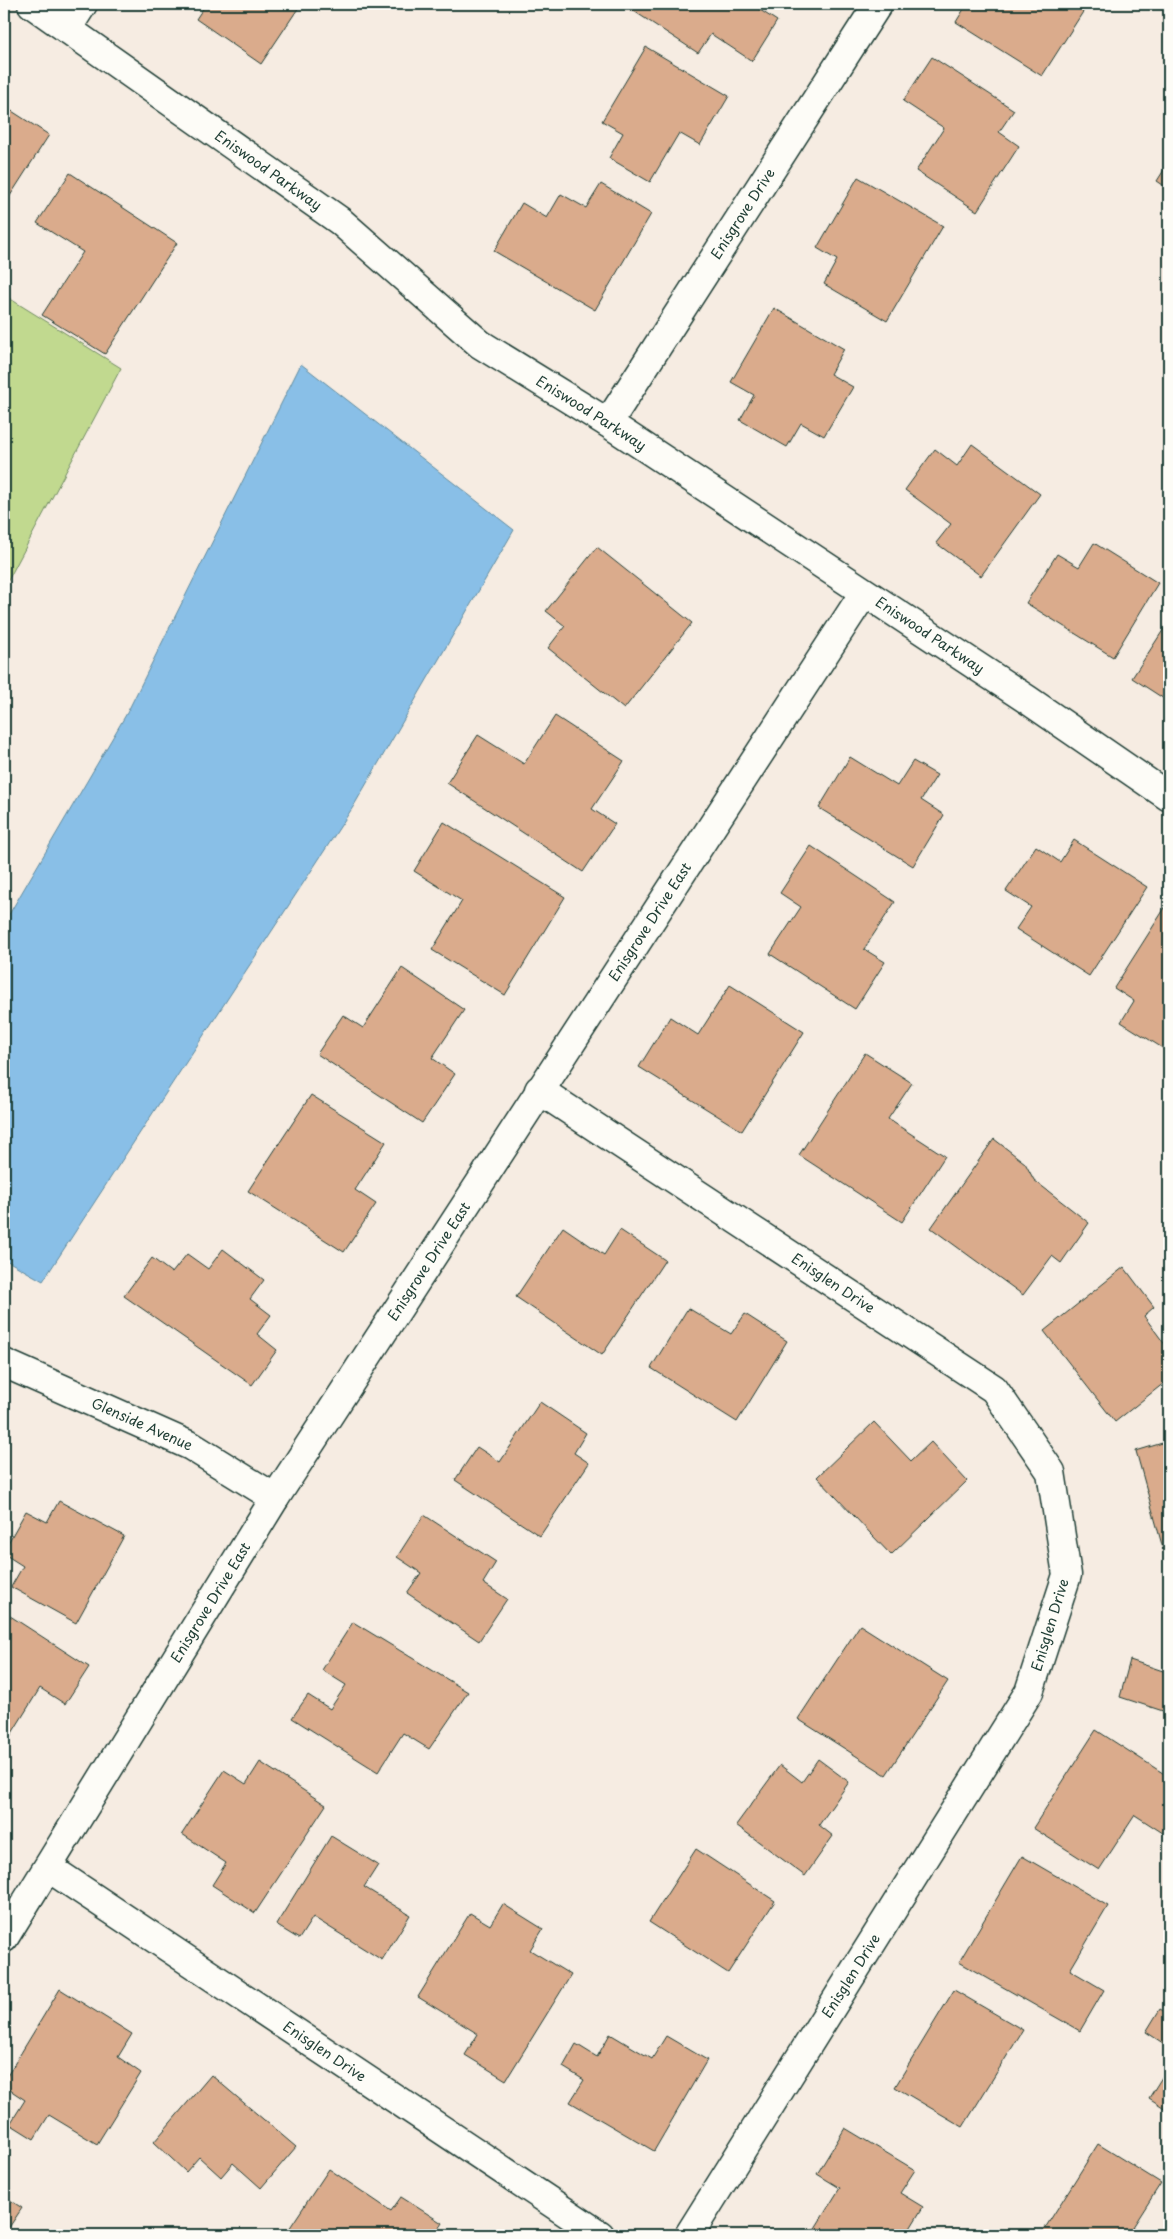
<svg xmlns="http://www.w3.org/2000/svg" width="1173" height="2239" font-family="'Playpen Sans',sans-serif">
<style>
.green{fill:#c1d98f;stroke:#708b62}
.water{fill:#89bfe7;stroke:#5f8b9f}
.building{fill:#daab8c;stroke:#1f3d34}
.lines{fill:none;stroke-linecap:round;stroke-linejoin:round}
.minor-casing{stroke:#1f3d34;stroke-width:31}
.minor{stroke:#fdfcf7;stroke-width:28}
.labels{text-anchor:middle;stroke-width:5;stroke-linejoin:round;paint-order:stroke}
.street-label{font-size:14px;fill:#1f3d34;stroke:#fdfcf7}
</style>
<rect width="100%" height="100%" fill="#f6ece2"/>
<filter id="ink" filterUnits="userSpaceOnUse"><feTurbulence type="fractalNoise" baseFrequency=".02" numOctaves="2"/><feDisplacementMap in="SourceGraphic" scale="10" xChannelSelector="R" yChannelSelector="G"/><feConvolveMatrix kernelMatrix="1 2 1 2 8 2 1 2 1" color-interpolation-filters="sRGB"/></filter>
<g filter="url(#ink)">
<path class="green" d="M4,295L121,368L4,588Z"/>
<path class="water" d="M301,364L514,530L353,807L43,1281L4,1259V923L127,713Z"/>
<g class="building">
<path d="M206,4H301L261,64L196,19Z"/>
<path d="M623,4H760L757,8L777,21L752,61L711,34L698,53Z"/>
<path d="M967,4H1088L1042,76L956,22Z"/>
<path d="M646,47L729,96L700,145L679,133L650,182L609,158L623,133L602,121Z"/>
<path d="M932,57L1014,110L999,132L1019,146L977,211L916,171L944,128L903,101Z"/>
<path d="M4,106L49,135L8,199L4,197Z"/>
<path d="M1169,162V189L1157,181Z"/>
<path d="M70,173L177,243L105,354L42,315L83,252L37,223Z"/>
<path d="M858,177L943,226L887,321L824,284L837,260L817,248Z"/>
<path d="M601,184L651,214L595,310L494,251L522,203L547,218L561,194L586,208Z"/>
<path d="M774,308L844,349L830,374L853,387L824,436L801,423L787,447L740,420L754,395L731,382Z"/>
<path d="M972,444L1040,494L981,576L936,543L951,524L905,490L935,449L957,466Z"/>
<path d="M1094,543L1158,583L1113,657L1026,603L1057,554L1079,567Z"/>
<path d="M597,547L692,623L624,709L548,648L565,626L546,611Z"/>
<path d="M1169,621V702L1132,678Z"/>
<path d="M555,716L624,761L592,809L615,824L583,872L447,783L478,735L524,764Z"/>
<path d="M850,757L897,786L913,761L937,775L921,800L944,815L913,866L819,808Z"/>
<path d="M444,822L565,897L505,995L432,950L462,901L414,871Z"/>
<path d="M1074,840L1147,887L1089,976L1016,929L1031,907L1006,891L1036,846L1060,862Z"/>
<path d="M811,846L895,902L864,949L885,962L855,1009L770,954L801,907L780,893Z"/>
<path d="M1168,903L1169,904V1052L1121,1022L1134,1001L1114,988Z"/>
<path d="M402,968L464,1010L432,1058L455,1074L422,1123L317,1054L343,1015L363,1028Z"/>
<path d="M730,985L804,1032L742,1131L639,1067L670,1017L698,1035Z"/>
<path d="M865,1053L912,1083L888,1119L945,1156L902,1222L799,1155Z"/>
<path d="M311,1095L386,1142L355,1190L376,1204L344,1252L248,1191Z"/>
<path d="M994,1139L1025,1163L1034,1180L1089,1223L1061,1263L1052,1256L1023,1295L931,1228Z"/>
<path d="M563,1227L604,1255L620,1230L665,1260L602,1355L516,1297Z"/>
<path d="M223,1249L264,1280L250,1299L271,1315L257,1334L277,1350L252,1385L124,1296L152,1258L172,1273L187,1254L208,1269Z"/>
<path d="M1124,1267L1154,1307L1144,1316L1169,1350V1379L1115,1422L1044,1331Z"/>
<path d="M688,1308L731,1334L745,1314L787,1341L737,1422L651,1368Z"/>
<path d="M540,1402L586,1433L574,1453L589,1463L540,1536L455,1480L477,1447L500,1462Z"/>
<path d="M874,1422L911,1461L931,1442L967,1481L891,1555L817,1477Z"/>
<path d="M1169,1441V1562L1167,1563L1136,1451Z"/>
<path d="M59,1501L124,1536L76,1623L11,1587L23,1566L4,1554V1550L26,1511L47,1522Z"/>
<path d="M424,1515L496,1562L483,1583L507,1599L479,1641L407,1593L421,1573L397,1557Z"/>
<path d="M4,1612L89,1667L65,1704L40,1688L4,1746Z"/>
<path d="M353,1622L468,1692L429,1749L403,1733L378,1772L292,1718L308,1695L330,1709L346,1685L322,1670Z"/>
<path d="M860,1625L948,1681L886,1775L798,1719Z"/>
<path d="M1130,1660L1169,1673V1713L1120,1697Z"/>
<path d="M1096,1730L1169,1777V1837L1135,1815L1099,1870L1033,1828Z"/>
<path d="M818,1759L849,1782L819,1825L833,1836L805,1876L736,1825L780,1765L802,1782Z"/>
<path d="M260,1762L326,1805L255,1913L212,1885L226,1863L182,1834L224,1770L246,1784Z"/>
<path d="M331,1836L378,1865L364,1887L410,1915L382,1960L313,1917L299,1939L276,1925Z"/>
<path d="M696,1849L775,1901L728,1973L649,1922Z"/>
<path d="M1022,1856L1108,1906L1070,1970L1104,1990L1080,2031L959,1962Z"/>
<path d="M503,1904L543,1929L530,1950L571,1975L506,2080L465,2055L478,2034L418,1997L470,1913L490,1925Z"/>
<path d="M60,1989L132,2034L118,2057L141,2073L97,2144L49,2115L34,2139L10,2124L25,2100L4,2086V2081Z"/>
<path d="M954,1990L1023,2030L963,2127L895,2087Z"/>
<path d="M1160,2009L1169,2014V2047L1146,2032Z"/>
<path d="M610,2034L652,2059L666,2036L707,2060L654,2151L570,2102L584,2080L563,2067L576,2044L597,2057Z"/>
<path d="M1169,2066V2111L1149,2098Z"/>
<path d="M211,2075L296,2147L261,2188L233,2163L221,2177L199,2157L186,2172L154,2142Z"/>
<path d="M845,2128L915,2170L900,2193L923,2207L906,2235H815L812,2233L840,2188L817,2174Z"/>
<path d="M1098,2144L1161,2183L1133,2227L1147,2235H1045L1042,2233Z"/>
<path d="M329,2169L391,2211L401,2197L442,2223L434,2235H292L287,2232Z"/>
<path d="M4,2196L22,2208L4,2235Z"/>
</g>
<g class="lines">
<defs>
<g id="minor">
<path id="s1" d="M32,4L340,221L480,344L608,423L1028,700L1169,797"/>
<path d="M67,29L83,4"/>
<path id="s2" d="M608,423L878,4"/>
<path id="s3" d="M539,1090L994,1389L1051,1472L1067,1575L1029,1692L689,2235"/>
<path id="s4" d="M4,1363L191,1446L275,1498"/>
<path id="s5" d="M49,1868L600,2235"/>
<path id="s6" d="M4,1938L275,1498L864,593"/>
</g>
</defs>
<use href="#minor" class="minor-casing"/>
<use href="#minor" class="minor"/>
</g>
</g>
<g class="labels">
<g class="street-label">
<text dy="5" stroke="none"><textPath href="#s1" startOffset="289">Eniswood Parkway</textPath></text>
<text dy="5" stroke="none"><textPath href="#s2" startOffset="249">Enisgrove Drive</textPath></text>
<text dy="5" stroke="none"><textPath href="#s1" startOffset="694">Eniswood Parkway</textPath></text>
<text dy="5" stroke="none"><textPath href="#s1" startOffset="1099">Eniswood Parkway</textPath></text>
<text dy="5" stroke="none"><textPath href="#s6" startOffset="1204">Enisgrove Drive East</textPath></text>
<text dy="5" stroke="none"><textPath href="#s6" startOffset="799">Enisgrove Drive East</textPath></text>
<text dy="5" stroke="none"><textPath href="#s3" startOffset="352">Enisglen Drive</textPath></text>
<text dy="5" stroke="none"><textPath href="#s4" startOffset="151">Glenside Avenue</textPath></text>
<text dy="5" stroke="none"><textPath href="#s6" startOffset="394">Enisgrove Drive East</textPath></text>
<text transform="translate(1050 1625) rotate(-73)" y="5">Enisglen Drive</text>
<text transform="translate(851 1976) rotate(-58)" y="5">Enisglen Drive</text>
<text dy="5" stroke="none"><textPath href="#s5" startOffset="331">Enisglen Drive</textPath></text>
</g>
</g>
<rect width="1173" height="2239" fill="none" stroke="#fdfcf7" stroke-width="20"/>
<rect x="10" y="10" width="1153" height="2219" fill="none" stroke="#1f3d34" stroke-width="2" filter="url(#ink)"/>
</svg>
